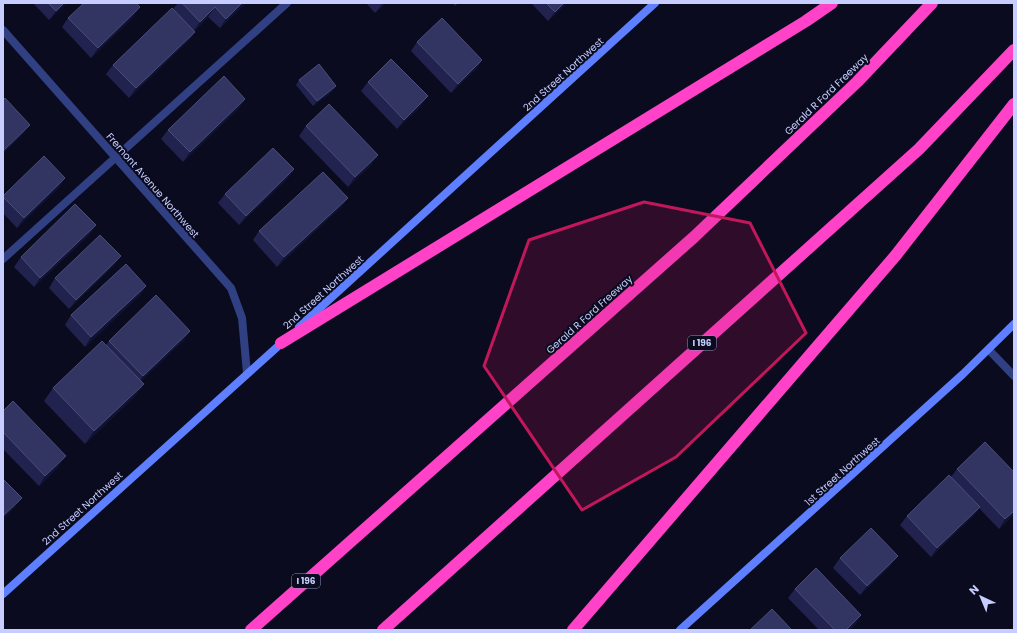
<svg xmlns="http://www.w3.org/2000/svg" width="1017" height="633" font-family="Poppins,sans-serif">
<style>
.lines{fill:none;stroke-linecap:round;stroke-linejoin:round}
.lane{stroke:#304082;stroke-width:8}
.street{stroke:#304082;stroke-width:8}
.secondary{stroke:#5e7fff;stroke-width:8}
.highway{stroke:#ff42c8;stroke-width:12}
.wall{fill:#21234e}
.shaded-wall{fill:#101233}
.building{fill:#323561;stroke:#4a4d7a}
.marked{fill:#c2185b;fill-opacity:0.2;stroke:#c2185b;stroke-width:3;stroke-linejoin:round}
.labels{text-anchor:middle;stroke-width:4;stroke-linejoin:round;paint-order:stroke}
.shield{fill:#0a0b1e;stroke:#8e94bc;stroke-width:1}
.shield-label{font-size:9px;font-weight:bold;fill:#c7ceff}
.street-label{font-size:10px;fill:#c7ceff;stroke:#0a0b1e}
</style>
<rect width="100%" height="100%" fill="#0a0b1e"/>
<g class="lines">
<path class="lane" d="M3,259L287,3"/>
<g class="street">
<path d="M3,30L231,288L242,318L247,373"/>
<path d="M989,350L1014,376"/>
</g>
<g class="secondary">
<path d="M299,327L655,3"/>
<path d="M3,594L285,340"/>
<path d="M680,630L963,374L1014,324"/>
</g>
<g class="highway">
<path d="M281,343L806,21L832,3"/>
<path d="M251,630L694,237L857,82L932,3"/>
<path d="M383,630L919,149L1014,50"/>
<path d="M573,630L896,255L1014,104"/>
</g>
</g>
<g class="wall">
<path d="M33,3H67L49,20Z"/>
<path d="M178,3H246L220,28L208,17L194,31L195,32L188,41L129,98L106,74L113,65L173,9Z"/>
<path d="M366,3H386L375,13Z"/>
<path d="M453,3H458L455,6Z"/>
<path d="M531,3H567L548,21Z"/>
<path d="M140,7L133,17L91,58L62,27L68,18Z"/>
<path d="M417,42L482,60L476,69L451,93L411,51Z"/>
<path d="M299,80L333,91L313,106L296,85Z"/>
<path d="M368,82L421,106L397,129L361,91Z"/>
<path d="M245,99L239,108L183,162L161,139L168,130Z"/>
<path d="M306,126L372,164L348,187L299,136Z"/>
<path d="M294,169L287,179L239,225L218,203L225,194Z"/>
<path d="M65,178L59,187L17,228L3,213V196Z"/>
<path d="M348,198L341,207L277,267L253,240L259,231Z"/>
<path d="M96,225L89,235L34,287L14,267L21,257Z"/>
<path d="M121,256L114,265L69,309L49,288L55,278Z"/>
<path d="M146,286L140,295L85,347L65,325L71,315Z"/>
<path d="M190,331L184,340L141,381L144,384L134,397L85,444L44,401L53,388L106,345L109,341Z"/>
<path d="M3,411L59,466L39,486L3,449Z"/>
<path d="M957,469L1014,514L999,529L979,508L973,516L931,557L900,525L907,516L951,477Z"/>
<path d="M840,558L891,565L860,595L833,568Z"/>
<path d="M795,589L861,615L855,625L849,630H819L788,598Z"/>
</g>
<g class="shaded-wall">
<path d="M64,3H67L49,20L56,11Z"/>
<path d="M242,3H246L220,28L226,19Z"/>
<path d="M383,3H386L375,13Z"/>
<path d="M564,3H567L548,21L555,12Z"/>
<path d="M140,7L133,17L91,58L98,48Z"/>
<path d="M215,7L208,17L193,31L200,22Z"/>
<path d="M195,32L188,41L129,98L136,88Z"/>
<path d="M482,60L476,69L451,93L458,84Z"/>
<path d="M336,86L333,91L313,106L317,101Z"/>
<path d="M428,96L421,106L397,129L404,120Z"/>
<path d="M245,99L239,108L183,162L190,152Z"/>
<path d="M30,125L23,134L3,154V151Z"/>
<path d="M378,155L372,164L348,187L355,177Z"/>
<path d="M294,169L287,179L239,225L246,216Z"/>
<path d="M65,178L59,187L17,228L24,218Z"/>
<path d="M348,198L341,207L277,267L284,257Z"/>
<path d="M96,225L89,235L34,287L40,278Z"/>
<path d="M121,256L114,265L69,309L76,300Z"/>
<path d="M146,286L140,295L85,347L91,337Z"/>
<path d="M190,331L184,340L136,386L143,376Z"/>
<path d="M144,384L134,397L85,444L94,431Z"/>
<path d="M66,456L59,466L39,486L45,476Z"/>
<path d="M22,498L15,507L3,519V516Z"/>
<path d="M980,507L973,516L931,557L937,548Z"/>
<path d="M1014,511V514L999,529L1005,519Z"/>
<path d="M898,556L891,565L860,595L867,586Z"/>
<path d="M861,615L855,625L849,630H846Z"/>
</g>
<g class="building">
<path d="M48,3H64L56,11Z"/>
<path d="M84,3H136L140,7L98,48L68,18Z"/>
<path d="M182,3H242L226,19L215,7L200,22Z"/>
<path d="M546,3H564L555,12Z"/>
<path d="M172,8L195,32L136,88L113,65Z"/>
<path d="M442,18L482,60L458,84L417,42Z"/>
<path d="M391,59L428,96L404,120L368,82Z"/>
<path d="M319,64L336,86L317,101L299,80Z"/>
<path d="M224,76L245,99L190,152L168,130Z"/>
<path d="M5,98L30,125L3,151V100Z"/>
<path d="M329,104L378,155L355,177L306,126Z"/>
<path d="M273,148L294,169L246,216L225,194Z"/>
<path d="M44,156L65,178L24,218L3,197V196Z"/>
<path d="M323,172L348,198L284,257L259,231Z"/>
<path d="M75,204L96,225L40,278L21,257Z"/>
<path d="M100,235L121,256L76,300L55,278Z"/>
<path d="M126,264L146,286L91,337L71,315Z"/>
<path d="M156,295L190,331L143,376L109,341Z"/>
<path d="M102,341L144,384L94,431L53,388Z"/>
<path d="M13,401L66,456L45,476L3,432V411Z"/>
<path d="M985,442L1014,472V511L1005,519L957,469Z"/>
<path d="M949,475L980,507L937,548L907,516Z"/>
<path d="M3,479L22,498L3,516Z"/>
<path d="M871,528L898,556L867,586L840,558Z"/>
<path d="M816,568L861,615L846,630H835L795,589Z"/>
<path d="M772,609L792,630H750Z"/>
</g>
<path class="marked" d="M644,202L750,223L806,333L676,457L582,510L484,366L529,240Z"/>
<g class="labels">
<g class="shield">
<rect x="688" y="336" width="28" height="14" rx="3"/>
<rect x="292" y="574" width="28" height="14" rx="3"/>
</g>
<g class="shield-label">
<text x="702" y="346">I 196</text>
<text x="306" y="584">I 196</text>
</g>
<g class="street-label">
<text transform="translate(563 74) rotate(-42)" y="4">2nd Street Northwest</text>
<text transform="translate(826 94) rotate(-44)" y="4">Gerald R Ford Freeway</text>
<text transform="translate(153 185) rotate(49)" y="4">Fremont Avenue Northwest</text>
<text transform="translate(323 292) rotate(-42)" y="4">2nd Street Northwest</text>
<text transform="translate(589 314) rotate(-42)" y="4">Gerald R Ford Freeway</text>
<text transform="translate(842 471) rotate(-42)" y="4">1st Street Northwest</text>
<text transform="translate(82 508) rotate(-42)" y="4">2nd Street Northwest</text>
</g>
</g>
<rect width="1017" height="633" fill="none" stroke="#c7ceff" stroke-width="8"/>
<g transform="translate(981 597) rotate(316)" stroke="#0a0b1e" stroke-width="3" paint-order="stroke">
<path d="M0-3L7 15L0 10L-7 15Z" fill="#c7ceff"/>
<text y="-6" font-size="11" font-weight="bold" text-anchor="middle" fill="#c7ceff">N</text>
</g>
</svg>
